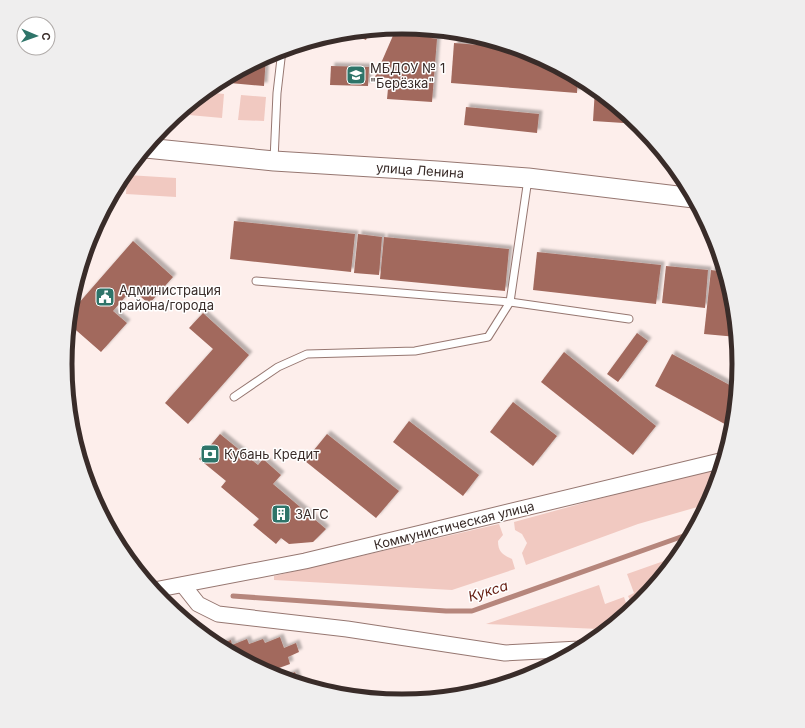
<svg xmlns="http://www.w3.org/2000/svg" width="805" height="728" font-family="Inter,sans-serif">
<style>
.green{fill:#f1c9c1}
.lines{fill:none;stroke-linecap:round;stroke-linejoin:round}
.stream{stroke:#b6867c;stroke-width:5}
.building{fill:#a2695d;filter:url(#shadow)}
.service-casing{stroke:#967771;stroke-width:9}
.minor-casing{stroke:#967771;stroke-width:17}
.tertiary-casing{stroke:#967771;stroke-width:21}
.service{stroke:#fff;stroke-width:7}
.minor{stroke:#fff;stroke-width:15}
.tertiary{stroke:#fff;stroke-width:19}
.labels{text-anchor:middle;stroke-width:3;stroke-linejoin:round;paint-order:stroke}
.poi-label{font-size:13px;fill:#392c29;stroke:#fff;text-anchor:start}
.street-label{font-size:13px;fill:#392c29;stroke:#fff}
.water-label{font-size:14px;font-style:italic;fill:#641c10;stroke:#fff}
.rim{fill:none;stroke:#392c29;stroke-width:5}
</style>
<defs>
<filter id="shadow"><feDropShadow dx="3.5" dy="-3.5" stdDeviation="1" flood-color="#0004"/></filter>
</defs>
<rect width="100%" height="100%" fill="#fdeeeb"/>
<g class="green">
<path d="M205,92L224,94L222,118L178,114Z"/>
<path d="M241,95L266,97L264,121L238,120Z"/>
<path d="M127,175L176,178V197L126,194Z"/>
<path d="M722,465L714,493L708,504L638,524L526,565L522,553L527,543L522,534L515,530L514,522Z"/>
<path d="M499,524L503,535L498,541C498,552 503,555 512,559L515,569L452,590L274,580V576Z"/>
<path d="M678,556L641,602L634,608L628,596L634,593L627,574Z"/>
<path d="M599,585L605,604L624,597L629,612L618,621L599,629L486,624Z"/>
</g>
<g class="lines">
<path class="stream" d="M233,596L446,611H472L692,533"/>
</g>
<g class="building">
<path d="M368,30H370L366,40L348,32Z"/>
<path d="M395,31L431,34V38L437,39L432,102L387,99L389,78L375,77Z"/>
<path d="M454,43L517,48L532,53L578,78L577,93L451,83Z"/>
<path d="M266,57L264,86L219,82L238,72Z"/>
<path d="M331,66L369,67L368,86L330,85Z"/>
<path d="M595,89L598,91L639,124L593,121Z"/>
<path d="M466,107L539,114L537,133L464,125Z"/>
<path d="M234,221L355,234L351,272L230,259Z"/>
<path d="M358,234L382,237L379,275L354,273Z"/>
<path d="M384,237L509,249L505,291L380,279Z"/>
<path d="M133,241L173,277L149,304L132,289L113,311L127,323L101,352L69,324L71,312Z"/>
<path d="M537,252L661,265L656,304L533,290Z"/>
<path d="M666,266L708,270L705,308L662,303Z"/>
<path d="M711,270L725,272L733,298L737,337L704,334Z"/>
<path d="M203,313L249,355L188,424L165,403L213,349L189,328Z"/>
<path d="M637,333L648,341L618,382L607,374Z"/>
<path d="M564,352L656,426L633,455L541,382Z"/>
<path d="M672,354L737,389L733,426L732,428L655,386Z"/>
<path d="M513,402L557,436L533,466L490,432Z"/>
<path d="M409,421L479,475L463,496L393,442Z"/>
<path d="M220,434L258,465L263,459L281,475L273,484L326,529L313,542L289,544L281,538L276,544L253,525L259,519L221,487L226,481L199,459Z"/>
<path d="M327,434L399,491L376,518L305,461Z"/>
<path d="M280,637L284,648L296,643L299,652L288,657L290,664L268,672L217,645L231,640L232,645L247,639L249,644L263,639L265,643Z"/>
<path d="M295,672L299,683L281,678Z"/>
<path d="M330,688L332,693L324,691Z"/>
</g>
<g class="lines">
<defs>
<g id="service">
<path d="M274,160L277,93L282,50"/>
<path d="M256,281L510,302L629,319"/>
<path d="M234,397L278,367L307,354L415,351L488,337L510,302L528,179"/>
</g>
<g id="minor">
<path d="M183,585L198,604L218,614L347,629L505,653L579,649L588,645"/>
<path d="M154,590L305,561L724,460"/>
</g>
<path id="tertiary" d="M146,148L274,161L437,171L528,178L694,198"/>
</defs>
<use href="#service" class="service-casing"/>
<use href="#minor" class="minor-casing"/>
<use href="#tertiary" class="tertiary-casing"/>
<use href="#service" class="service"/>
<use href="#minor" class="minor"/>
<use href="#tertiary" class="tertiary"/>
</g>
<defs>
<symbol id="school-square" viewBox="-11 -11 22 22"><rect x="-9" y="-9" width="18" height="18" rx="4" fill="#2e7469" stroke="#fff"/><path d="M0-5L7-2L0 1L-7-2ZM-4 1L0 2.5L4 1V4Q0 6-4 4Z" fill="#fff"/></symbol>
<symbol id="civic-square" viewBox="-11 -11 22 22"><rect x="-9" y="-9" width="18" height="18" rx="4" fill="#2e7469" stroke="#fff"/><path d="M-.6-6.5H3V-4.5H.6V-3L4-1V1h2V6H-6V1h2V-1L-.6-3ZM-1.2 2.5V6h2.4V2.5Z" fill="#fff"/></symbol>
<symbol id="bank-square" viewBox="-11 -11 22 22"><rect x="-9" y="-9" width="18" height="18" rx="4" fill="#2e7469" stroke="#fff"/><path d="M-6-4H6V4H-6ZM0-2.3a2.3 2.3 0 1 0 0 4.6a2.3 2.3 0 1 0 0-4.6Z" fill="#fff"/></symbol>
<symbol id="building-square" viewBox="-11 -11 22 22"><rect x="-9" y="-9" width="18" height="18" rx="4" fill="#2e7469" stroke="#fff"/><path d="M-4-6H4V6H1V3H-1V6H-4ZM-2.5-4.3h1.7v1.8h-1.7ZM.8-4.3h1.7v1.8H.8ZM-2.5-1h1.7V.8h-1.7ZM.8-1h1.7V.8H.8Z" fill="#fff"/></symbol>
</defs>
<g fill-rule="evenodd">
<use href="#school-square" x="345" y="64" width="22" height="22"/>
<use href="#civic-square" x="94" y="286" width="22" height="22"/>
<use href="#bank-square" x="199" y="443" width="22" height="22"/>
<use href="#building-square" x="270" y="503" width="22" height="22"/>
</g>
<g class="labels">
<g class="poi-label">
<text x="370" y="73">МБДОУ № 1<tspan x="370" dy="15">"Берёзка"</tspan></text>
<text x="119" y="295">Администрация<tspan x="119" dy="15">района/города</tspan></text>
<text x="224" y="459">Кубань Кредит</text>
<text x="295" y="519">ЗАГС</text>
</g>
<g class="street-label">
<text transform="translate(420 170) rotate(4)" y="5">улица Ленина</text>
<text transform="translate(454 525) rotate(-14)" y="5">Коммунистическая улица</text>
</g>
<g class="water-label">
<text transform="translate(488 591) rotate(-17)" y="5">Кукса</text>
</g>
</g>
<path d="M0 0H805V728H0ZM72 364a330 330 0 1 1 660 0a330 330 0 1 1-660 0Z" fill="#efeeee" fill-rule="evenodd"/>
<path class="rim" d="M72 364a330 330 0 1 1 660 0a330 330 0 1 1-660 0Z"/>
<g transform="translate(36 36) rotate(92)"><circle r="19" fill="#ffffff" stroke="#b0aba9"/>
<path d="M0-3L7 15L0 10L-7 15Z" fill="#2e7469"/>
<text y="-6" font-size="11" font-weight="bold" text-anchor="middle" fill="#392c29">С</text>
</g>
</svg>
